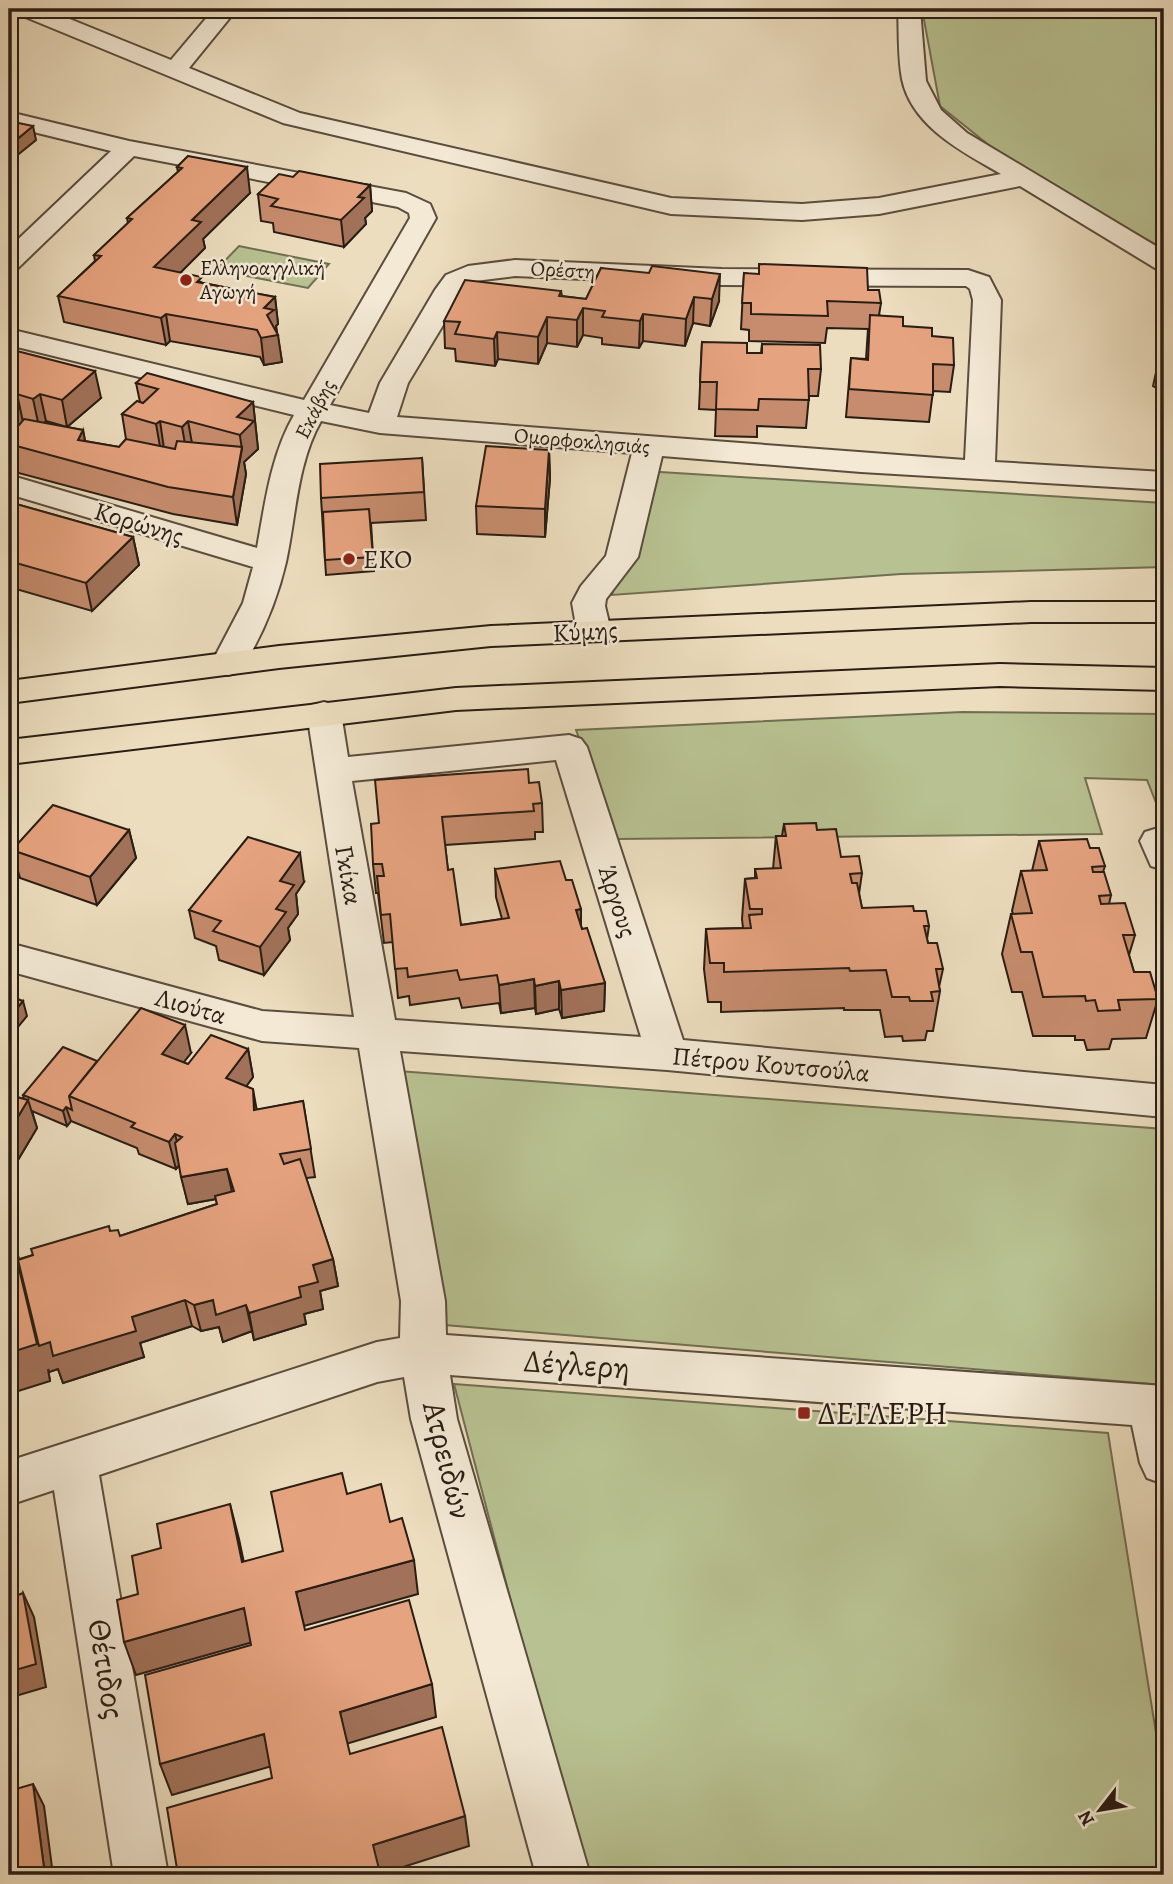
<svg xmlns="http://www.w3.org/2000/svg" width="1173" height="1884" font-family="Alegreya,serif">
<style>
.green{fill:#b8c191;stroke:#716f52;stroke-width:2}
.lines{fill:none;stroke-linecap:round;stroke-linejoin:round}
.minor-casing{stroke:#5a4d3e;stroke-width:4}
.major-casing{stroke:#2a1d14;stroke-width:4}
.minor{fill:#f3e9d5;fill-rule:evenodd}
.major{fill:#ecddbe;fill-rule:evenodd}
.wall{fill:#c68c6d;stroke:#2a1d14;stroke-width:2;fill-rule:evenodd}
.shaded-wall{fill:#a17259;stroke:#2a1d14;stroke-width:2}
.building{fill:#e6a37f;stroke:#2a1d14;stroke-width:2}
.poi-dot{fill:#8f2418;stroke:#f3e9d5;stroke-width:2.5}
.labels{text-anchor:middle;stroke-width:5;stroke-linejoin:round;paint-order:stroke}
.far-poi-label{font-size:21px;fill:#2a1d14;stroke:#f3e9d5;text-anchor:start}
.far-street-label{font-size:21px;fill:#2a1d14;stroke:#f3e9d5}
.street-label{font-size:26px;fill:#2a1d14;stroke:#f3e9d5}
.poi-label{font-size:26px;fill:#2a1d14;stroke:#f3e9d5;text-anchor:start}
.near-street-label{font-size:32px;fill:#2a1d14;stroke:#f3e9d5}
.near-poi-label{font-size:32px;fill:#2a1d14;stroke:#f3e9d5;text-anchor:start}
</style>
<rect width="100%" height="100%" fill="#ecddbe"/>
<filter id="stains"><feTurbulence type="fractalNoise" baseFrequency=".00286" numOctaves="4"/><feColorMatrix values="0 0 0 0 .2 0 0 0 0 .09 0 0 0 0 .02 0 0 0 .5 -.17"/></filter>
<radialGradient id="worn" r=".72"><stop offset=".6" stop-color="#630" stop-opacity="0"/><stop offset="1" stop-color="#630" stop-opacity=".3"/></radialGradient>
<g class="green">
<path d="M922,9H1164V249L1015,166L940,106Z"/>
<path d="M239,246L329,264L308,288L216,270Z"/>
<path d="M644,471L1164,503V567L901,574L612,595Z"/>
<path d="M962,712L1164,714V823L1147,780L1085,778L1102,834L617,839L576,730Z"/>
<path d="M385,1070L1164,1129V1385L433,1324Z"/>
<path d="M454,1384L1108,1433L1164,1783V1875H586L560,1789Z"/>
</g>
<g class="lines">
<defs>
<g id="minor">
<path d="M15,9H45L171,60L214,9H237L189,68L300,113L671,198L802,204L879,198L1001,174C963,152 912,127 902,79C898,57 899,32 898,9H920L926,81L941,110L967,133L1164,251V270L1155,268L1020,186L879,214L802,220L671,214L283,123L18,14Z"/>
<path d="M9,112L129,141L406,193L430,204L436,218L330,405L369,413L380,383L435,290L446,275L468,266L515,260L722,269L968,270L989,277L1001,300L995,462L1164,472V490L861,472L662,456L638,557L606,599L605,606L611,631L606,638L594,641L582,638L577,631L572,603L581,586L606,556L632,453L380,433L321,421C297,463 296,516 286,562C277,601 261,638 240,672L228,675L216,672L211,664L243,603L253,567L9,494V475L257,548C265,503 271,455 294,415L9,345V329L304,400L410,218L409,213L398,207L134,156L18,268L9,270V248L111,151L9,126ZM515,276L722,285L966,286L970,289L973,300L965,460L397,417L408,383L466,287L475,281Z"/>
<path d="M324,702L336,705L341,713L348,757L569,735L581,739L587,747L683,1040L1164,1085V1117L667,1070L400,1051L445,1301L446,1335L1164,1386V1484L1147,1478L1140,1463L1132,1425L450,1375L457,1419L590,1875H536L411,1419L404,1377L377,1382L99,1475L168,1875H114L54,1490L9,1505V1461L377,1342L400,1338L401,1301L359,1048L262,1041L9,971V943L262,1011L354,1017L307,713L312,705ZM556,760L641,1037L395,1020L352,781Z"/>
<path d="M1158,828L1164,830V870L1151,866L1140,841L1145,832Z"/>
</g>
<g id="major">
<path d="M1031,602H1164V622H1031L491,646L279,668L9,703V681L279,646L491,626Z"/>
<path d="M1000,664L1164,668V690L1000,686L456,710L9,764V740L456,688Z"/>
</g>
</defs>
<use href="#minor" class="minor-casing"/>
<use href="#major" class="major-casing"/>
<use href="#minor" class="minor"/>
<use href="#major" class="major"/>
</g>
<g class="wall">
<path d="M188,156L250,193L203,239L205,248L180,273L203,283L275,297L278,324L276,326L282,362L264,365L260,357L170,341L166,345L64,322L58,296L95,261L94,255L128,223L127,218L178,172L177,167Z"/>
<path d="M293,177L370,185L372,211L365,218L366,224L344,247L274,232L273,223L261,221L258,194Z"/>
<path d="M601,268L719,301L710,326L693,323L685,346L643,341L639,348L602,344V338L583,335L577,347L547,343L538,364L498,359L495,366L456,361L455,349L445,348L444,321L561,291L562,296L586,299Z"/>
<path d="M744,273L881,303L879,315L903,326L932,336L954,365L950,392L933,391L929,422L846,417L851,358L866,359L868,329L827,328L825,343L749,341V330L741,329Z"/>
<path d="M702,342L747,353H761L762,344L821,369L818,396H809L806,428L757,426V437L715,436L716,410L699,409Z"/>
<path d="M9,349L101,398L67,427L83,430L85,441L119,447L126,439L122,414L140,402L136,383L253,402L258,449L244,462L246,474L237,525L173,514L11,471L9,462V437L19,425L9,434ZM46,421L67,427L44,423Z"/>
<path d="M1164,356V393L1153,386L1159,359Z"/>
<path d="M549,450L550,478L545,537L477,534L476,506Z"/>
<path d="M422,458L426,520L371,523L374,571L326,575L321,498Z"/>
<path d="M9,502L133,537L139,565L92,611L9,587Z"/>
<path d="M529,783L542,803L543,832H535V839L445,845L448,870L461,925L502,919L496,897L495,869L581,926L605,983L604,1011L562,1018L559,1009L536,1014L535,1008L501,1013L499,1003L462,1008L459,998L410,1005L409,996L398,998L393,942L384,943L378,893H376L373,864L379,823Z"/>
<path d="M784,824L817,830L841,857L862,873L859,894L862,908L914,911L929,926L927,939L928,943L943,969L939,987L940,991L933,1031H927L925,1040L903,1041L902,1036L885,1037L880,1010H844V1008L721,1012V1002H708L704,969L706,929L743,928L742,919L745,879L755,878V869H773L776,836H782Z"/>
<path d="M129,830L136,858L97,905L20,878L12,850Z"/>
<path d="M1039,841L1090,848L1105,866L1103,872L1111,895L1109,904L1135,935L1129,955L1134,972L1158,999L1146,1038L1112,1039L1109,1049L1087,1050L1084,1040H1075V1036H1033L1022,992H1012L1002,954L1011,914H1013L1012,911L1021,871H1032Z"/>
<path d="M304,882L296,894L298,914L288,928L290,940L264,975L219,960L216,946L195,938L189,910Z"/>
<path d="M248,1049L253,1077L246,1086L257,1110L303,1101L315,1177L306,1178L333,1259L338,1286L320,1291L323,1309L304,1314L306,1324L254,1340L252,1331L223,1342L219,1327L201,1331L192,1326L140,1343L144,1357L63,1383L58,1369L49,1372L48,1369L50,1381L20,1259L110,1231L120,1236L217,1204L216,1199L188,1204L179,1165L176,1169L139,1154L137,1148L71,1121L67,1126L32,1111L37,1128L9,1175V1095L24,1099L23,1095L97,1061L191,1053L183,1063L188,1064Z"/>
</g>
<g class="shaded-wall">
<path d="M33,126L36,140L9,162V146Z"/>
<path d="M247,167L250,193L203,239L205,248L159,294L154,267L192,220Z"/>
<path d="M370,185L372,211L365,218L366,224L344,247L341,220L358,197Z"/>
<path d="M720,274L719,301L710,326L712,299Z"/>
<path d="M275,297L278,324L276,326L277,335H278L282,362L264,365L261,338L264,308Z"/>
<path d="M694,297L693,323L685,346L686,319Z"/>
<path d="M583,308V335L577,347V320Z"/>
<path d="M166,314L170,341L166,345L161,318Z"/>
<path d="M643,314V341L639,348L640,321Z"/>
<path d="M547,317V343L538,364V337Z"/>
<path d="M497,332L498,359L495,366L494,339Z"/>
<path d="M95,371L101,398L67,427L62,400Z"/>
<path d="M17,394L23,422L9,434V401Z"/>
<path d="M40,394L46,421L39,427L33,399Z"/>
<path d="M253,402L258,449L244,462L246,474L237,525L233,497L242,449L237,417Z"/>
<path d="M160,421L164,449L161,452L156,424Z"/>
<path d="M188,421L193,449L187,455L182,427Z"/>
<path d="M83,430L88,458L78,440Z"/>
<path d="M549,450L550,478L545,537V509Z"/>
<path d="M133,537L139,565L92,611L86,583Z"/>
<path d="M129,830L136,858L97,905L90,877Z"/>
<path d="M300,853L304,882L296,894L298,914L288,928L290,940L264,975L260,947L276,909L280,881Z"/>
<path d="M581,909V937L576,910Z"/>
<path d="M534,979L535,1008L501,1013L499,985Z"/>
<path d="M559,981V1009L536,1014L535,986Z"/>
<path d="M605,983L604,1011L562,1018L561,990Z"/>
<path d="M23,1001L27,1016L9,1038V1018Z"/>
<path d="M185,1025L191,1053L168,1082L162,1054Z"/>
<path d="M248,1049L253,1077L232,1106L226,1078Z"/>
<path d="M253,1089L258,1117L254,1110Z"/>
<path d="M28,1100L37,1128L9,1175V1132Z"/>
<path d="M66,1107L71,1121L67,1126L63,1111Z"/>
<path d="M175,1134L182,1162L176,1169L169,1142Z"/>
<path d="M227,1169L233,1196L188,1204L181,1177Z"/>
<path d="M11,1235L24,1273L132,1317L185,1300L192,1326L140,1343L144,1357L63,1383L58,1369L49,1372L48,1369L50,1381L9,1394Z"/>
<path d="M333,1259L338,1286L320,1291L323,1309L304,1314L306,1324L254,1340L249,1313L299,1287L313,1265Z"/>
<path d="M213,1300L246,1305L252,1331L223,1342L219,1327L201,1331L194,1305Z"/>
<path d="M230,1504L239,1539L251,1596L242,1562Z"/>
<path d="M414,1560L418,1594L304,1626L296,1592Z"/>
<path d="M23,1593L34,1617L46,1687L9,1698V1672Z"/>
<path d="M244,1608L253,1642L136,1675L124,1642Z"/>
<path d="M432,1684L436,1717L346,1744L340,1712Z"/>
<path d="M264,1734L272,1766L172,1795L160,1764Z"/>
<path d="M33,1784L44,1806L53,1875H45Z"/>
<path d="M465,1816L469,1846L381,1874V1875H359L373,1845Z"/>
</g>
<g class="building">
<path d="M9,121L33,126L9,146Z"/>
<path d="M188,156L247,167L192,220L201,222L154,267L202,277L197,282L275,297L264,308L274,310L267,315L278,335L261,338L257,330L166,314L161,318L58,296L101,256L94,255L132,219L127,218L182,168L177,167Z"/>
<path d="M299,171L370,185L358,197L364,198L341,220L271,206L278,199L258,194L279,174L293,177Z"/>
<path d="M759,264L867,268L868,290H879L881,303L827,301L828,316L751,314V303H742L744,273L759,274Z"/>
<path d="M652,266L720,274L712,299L694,297L686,319L643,314L640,321L602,317L605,311L583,308L577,320L547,317L538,337L497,332L494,339L455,334L460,322L444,321L465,280L561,291L559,296L586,299L601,268L649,273Z"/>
<path d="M870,315L903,317V326L932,328V336L953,338L954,365L933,364V395L849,389L851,358L868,360Z"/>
<path d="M702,342L747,343V353H762V344L820,345L821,369H808L809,400L759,399L758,410L716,409L717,382H700Z"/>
<path d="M9,349L95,371L62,400L40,394L33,399L17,394L9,401Z"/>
<path d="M147,373L253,402L237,417L254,421L240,435L188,421L182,427L160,421L156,424L122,414L137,401L143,403L158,389L136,383Z"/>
<path d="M24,419L83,430L78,440L119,447L126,439L175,449L177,441L242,447L233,497L168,487L9,444V437Z"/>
<path d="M486,446L549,450L545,509L476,506Z"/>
<path d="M422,458L424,492L321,498L320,464Z"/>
<path d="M9,502L133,537L86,583L9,561Z"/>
<path d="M369,509L373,557L325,560L323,512Z"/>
<path d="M528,769L529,783L539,782L542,803L533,804L534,811L442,817L448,870L453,869L461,925L509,918L495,869L560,861L566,880H572L581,909L576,910L582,929L587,928L605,983L561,990L559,981L535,986L534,979L499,985L497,975L460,980L457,970L408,977L407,968L395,969L390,914L381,915L377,876H384L382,864H373L371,824L379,823L375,780Z"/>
<path d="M53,805L129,830L90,877L12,850Z"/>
<path d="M816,823L817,830L836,829L841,857L859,856L862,873L850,874L852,883H857L862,908L913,906L914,911H926L929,926H924L928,943H937L943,969H936L940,991L931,992L933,1001H910L909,997H892L886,970L850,971L849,968L724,972V963H710L706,929L751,928L749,915L762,914V909H750L745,879L757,878L755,869L781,868L776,836H786L784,824Z"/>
<path d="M248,837L300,853L280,881L294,885L276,909L286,912L260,947L213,931L221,921L189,910Z"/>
<path d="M1087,839L1090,848H1099L1105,866L1092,867L1093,872H1104L1111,895L1099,896L1101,904L1125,903L1135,935H1123L1134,972H1150L1158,999L1118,1000L1120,1010L1098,1011L1095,1000L1086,1001L1085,996L1043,997L1032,952H1021L1011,914L1032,913L1021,871L1047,870L1039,841Z"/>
<path d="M9,996L23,1001L9,1018Z"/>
<path d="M141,1008L185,1025L162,1054L188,1064L211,1035L248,1049L226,1078L253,1089L254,1110L303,1101L311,1149L280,1154L284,1164L300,1159L333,1259L313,1265L318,1282L299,1287L301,1297L249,1313L246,1305L216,1315L213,1300L194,1305L185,1300L132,1317L136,1331L53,1356L50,1342L39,1346L18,1260L33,1255L31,1249L109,1226L110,1231L118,1230L120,1236L217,1204L215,1196L234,1191L227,1169L181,1177L175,1143L182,1137L175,1134L169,1142L131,1127L135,1123L69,1096Z"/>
<path d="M63,1047L97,1061L69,1096L72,1110L66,1107L63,1111L23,1095Z"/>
<path d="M9,1095L28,1100L9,1132Z"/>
<path d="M9,1235H11L37,1344L9,1353Z"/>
<path d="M342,1473L347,1494L381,1484L390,1522L402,1518L414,1560L296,1592L305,1630L409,1600L432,1684L340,1712L350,1754L442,1727L465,1816L373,1845L379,1869L359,1875H282L281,1874L278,1875H178L167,1808L272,1778L264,1734L160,1764L145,1675L251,1645L244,1608L124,1642L117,1600L138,1594L132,1556L161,1548L157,1524L230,1504L242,1562L283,1551L271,1492Z"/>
<path d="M23,1593L36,1664L9,1672V1599Z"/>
<path d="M33,1784L45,1875H9V1791Z"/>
</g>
<g class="poi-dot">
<circle cx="186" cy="280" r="7"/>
<circle cx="349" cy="559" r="7"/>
<rect x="797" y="1406" width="14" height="14" rx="3.5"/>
</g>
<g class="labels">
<g class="far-poi-label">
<text x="200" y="275">Ελληνοαγγλική<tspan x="200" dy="24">Αγωγή</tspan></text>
</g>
<g class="far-street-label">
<text transform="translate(563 270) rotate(3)" y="7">Ορέστη</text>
<text transform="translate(315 409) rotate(-63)" y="7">Εκάβης</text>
<text transform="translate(582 441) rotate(5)" y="7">Ομορφοκλησιάς</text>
</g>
<g class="street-label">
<text transform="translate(139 523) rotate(17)" y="9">Κορώνης</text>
<text transform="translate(585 631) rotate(-3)" y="9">Κύμης</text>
<text transform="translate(349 875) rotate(80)" y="9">Γκίκα</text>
<text transform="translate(618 901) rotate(72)" y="9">Άργους</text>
<text transform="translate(191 1006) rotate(16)" y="9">Λιούτα</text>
<text transform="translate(771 1064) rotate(5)" y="9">Πέτρου Κουτσούλα</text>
</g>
<g class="poi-label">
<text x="363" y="568">EKO</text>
</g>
<g class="near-street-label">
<text transform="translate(577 1364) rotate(4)" y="11">Δέγλερη</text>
<text transform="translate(448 1460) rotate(76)" y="11">Ατρειδών</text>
<text transform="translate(107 1669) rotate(81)" y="11">Θέτιδος</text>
</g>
<g class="near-poi-label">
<text x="818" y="1424">ΔΕΓΛΕΡΗ</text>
</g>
</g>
<rect width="1173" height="1884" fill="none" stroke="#ecddbe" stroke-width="35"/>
<rect x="10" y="10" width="1152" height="1863" fill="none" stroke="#2a1d14" stroke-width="3.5"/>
<rect x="18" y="18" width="1138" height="1849" fill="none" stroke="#2a1d14" stroke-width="2"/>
<g transform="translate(1100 1810) rotate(239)" stroke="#f3e9d5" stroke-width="5" paint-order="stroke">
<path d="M0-5L12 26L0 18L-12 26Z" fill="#2a1d14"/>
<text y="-10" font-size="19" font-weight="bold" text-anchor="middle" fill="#2a1d14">N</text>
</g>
<rect width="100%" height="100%" filter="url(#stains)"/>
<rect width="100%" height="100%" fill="url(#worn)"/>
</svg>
